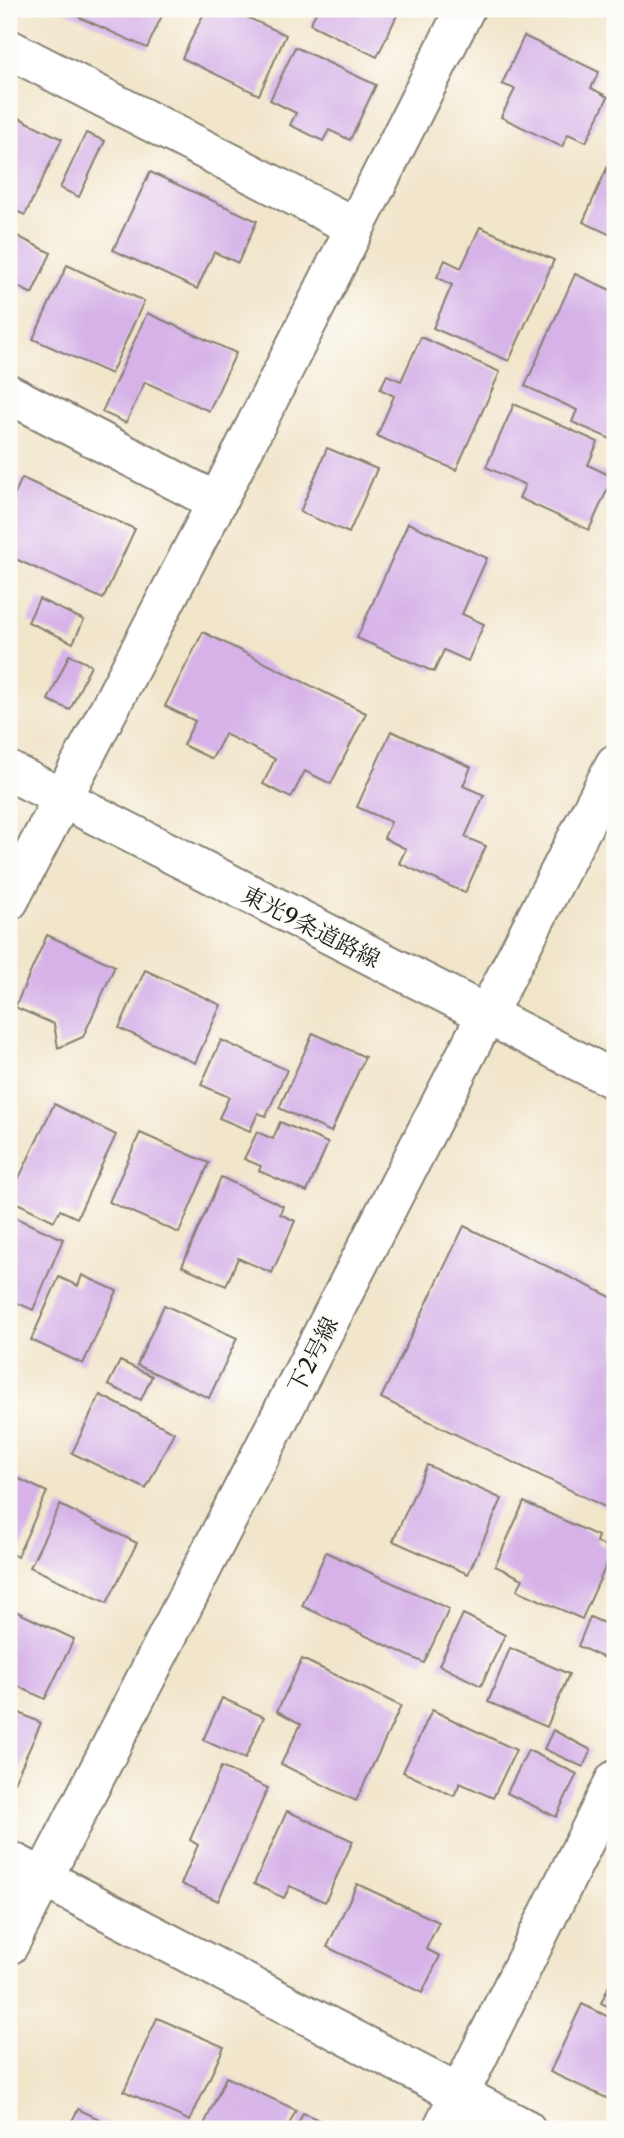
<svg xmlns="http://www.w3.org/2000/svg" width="624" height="2138" font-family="'Libre Caslon Text','Noto Serif JP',serif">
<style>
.building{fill:#d6b2e8}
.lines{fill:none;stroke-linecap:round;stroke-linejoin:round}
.minor-casing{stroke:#868073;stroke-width:42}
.tertiary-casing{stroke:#868073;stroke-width:42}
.minor{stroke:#fff;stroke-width:38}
.tertiary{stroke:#fff;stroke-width:38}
.labels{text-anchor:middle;stroke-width:5;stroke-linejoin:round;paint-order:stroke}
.street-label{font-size:23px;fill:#1c1c1c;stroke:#fdfcf7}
</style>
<rect width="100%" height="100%" fill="#fdfcf7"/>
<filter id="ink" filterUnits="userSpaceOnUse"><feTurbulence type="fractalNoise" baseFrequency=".0143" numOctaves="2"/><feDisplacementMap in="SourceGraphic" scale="14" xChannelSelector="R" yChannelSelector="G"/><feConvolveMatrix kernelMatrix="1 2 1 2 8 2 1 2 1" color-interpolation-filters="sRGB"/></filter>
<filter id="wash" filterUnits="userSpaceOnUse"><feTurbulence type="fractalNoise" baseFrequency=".00686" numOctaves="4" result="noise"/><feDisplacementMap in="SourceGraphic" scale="28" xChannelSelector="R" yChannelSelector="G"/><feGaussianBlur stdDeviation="1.57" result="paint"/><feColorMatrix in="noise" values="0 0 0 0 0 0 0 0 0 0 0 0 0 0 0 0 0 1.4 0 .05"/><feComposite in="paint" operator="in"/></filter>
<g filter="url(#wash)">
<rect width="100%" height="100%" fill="#f1e5ca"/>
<g id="blocks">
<g class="building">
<path d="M61,9H165L147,48Z"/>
<path d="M206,9H229L286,35L259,95L182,58Z"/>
<path d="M318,9H400L377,57L310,24Z"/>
<path d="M524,36L599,72L591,88L608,97L586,142L568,134L562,147L501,117L515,89L502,84Z"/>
<path d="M295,47L376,85L350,140L329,130L323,141L290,125L296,113L270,100Z"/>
<path d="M9,113L62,139L25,215L9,208Z"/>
<path d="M86,133L105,141L79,197L60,188Z"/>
<path d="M615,150V237L583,222Z"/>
<path d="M150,172L257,221L238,263L214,252L197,289L113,250Z"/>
<path d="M480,227L554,260L509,361L433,328L452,285L437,277L445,260L461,268Z"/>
<path d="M9,232L51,253L32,294L15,285L9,298Z"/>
<path d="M67,265L144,301L111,374L33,339Z"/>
<path d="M575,274L615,292V441L572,422L577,410L525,386Z"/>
<path d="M147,313L236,353L209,411L145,382L126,423L102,412Z"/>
<path d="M421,337L500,372L456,470L377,436L394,396L380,389L387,375L401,381Z"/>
<path d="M514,404L598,442L588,465L613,477L589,530L519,498L525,485L486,467Z"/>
<path d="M327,448L377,469L349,533L300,512Z"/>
<path d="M22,478L135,529L103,599L9,556V507Z"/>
<path d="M408,523L487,558L462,614L484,624L468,661L444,650L434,672L357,638Z"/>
<path d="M39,599L84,620L73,643L28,622Z"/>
<path d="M203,632L366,713L331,784L305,771L291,798L263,784L275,759L225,734L212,759L183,745L195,721L165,706Z"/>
<path d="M69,655L91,665L70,710L48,700Z"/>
<path d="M391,731L471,767L463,786L484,795L465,837L486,846L465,893L399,863L406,849L384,838L391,822L357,807Z"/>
<path d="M47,935L115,966L83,1037L58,1048L54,1024L15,1007Z"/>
<path d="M145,970L221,1005L195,1063L119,1028Z"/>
<path d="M313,1033L365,1057L331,1132L279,1108Z"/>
<path d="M221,1040L287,1070L266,1116L258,1113L250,1131L219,1118L229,1097L201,1085Z"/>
<path d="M54,1104L116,1135L77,1218L60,1210L54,1221L9,1199Z"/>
<path d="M280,1122L328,1143L307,1192L259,1171L261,1166L244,1159L257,1132L273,1139Z"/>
<path d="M140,1133L209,1163L179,1233L109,1202Z"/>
<path d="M221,1177L283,1206L280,1214L295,1221L272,1273L238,1258L226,1286L182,1266Z"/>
<path d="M9,1215L63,1239L33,1310L9,1299Z"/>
<path d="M464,1226L615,1299V1512L381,1398Z"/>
<path d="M82,1275L117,1291L83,1364L31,1340L59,1277L78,1286Z"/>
<path d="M164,1305L237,1338L209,1398L137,1365Z"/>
<path d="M120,1361L152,1376L141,1400L108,1385Z"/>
<path d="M100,1395L174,1432L146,1489L72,1453Z"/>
<path d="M427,1465L502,1499L468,1574L393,1541Z"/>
<path d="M9,1474L47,1492L17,1557L9,1553Z"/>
<path d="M524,1502L598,1536L596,1542L613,1550L582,1619L517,1590L523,1579L495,1566Z"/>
<path d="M60,1505L137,1543L107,1603L30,1567Z"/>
<path d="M326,1552L449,1609L424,1663L302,1606Z"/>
<path d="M9,1608L74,1639L45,1699L9,1682Z"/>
<path d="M463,1614L505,1635L481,1686L439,1665Z"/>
<path d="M590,1617L615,1628V1663L578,1646Z"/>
<path d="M510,1648L569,1674L547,1727L488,1702Z"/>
<path d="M302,1659L401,1706L356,1801L281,1764L301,1724L277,1711Z"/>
<path d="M222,1698L264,1717L245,1759L203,1740Z"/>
<path d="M9,1708L41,1723L13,1785L9,1784Z"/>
<path d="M432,1710L516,1750L493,1798L460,1783L454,1796L403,1772Z"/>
<path d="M553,1730L591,1750L583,1767L544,1749Z"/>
<path d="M528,1750L577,1774L556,1817L507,1793Z"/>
<path d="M221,1767L268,1788L218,1901L181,1884L198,1845L190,1840Z"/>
<path d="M287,1811L353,1841L325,1902L290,1886L284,1898L254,1884Z"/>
<path d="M357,1884L439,1922L426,1949L440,1956L422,1993L327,1947Z"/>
<path d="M615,1972V2010L601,2003Z"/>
<path d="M582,2004L615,2020V2102L550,2072Z"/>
<path d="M157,2018L224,2047L190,2121L124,2091Z"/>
<path d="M226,2077L296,2110L287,2129H202Z"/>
<path d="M78,2109L120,2129H68Z"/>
<path d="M303,2113L339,2129H296Z"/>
</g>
</g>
</g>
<g filter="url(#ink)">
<use href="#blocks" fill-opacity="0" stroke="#868073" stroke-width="2"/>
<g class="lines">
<defs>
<g id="minor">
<path d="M9,49L355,227"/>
<path d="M9,394L217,502"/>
<path d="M9,901L217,502L465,9"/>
<path d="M9,1860L526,2129"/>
<path d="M442,2129L615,1780"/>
</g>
<g id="tertiary">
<path d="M9,771L615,1080"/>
<path d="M9,1945L615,764"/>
</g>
</defs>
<use href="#minor" class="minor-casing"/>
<use href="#tertiary" class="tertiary-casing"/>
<use href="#minor" class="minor"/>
<use href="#tertiary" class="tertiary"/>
</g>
</g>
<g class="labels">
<g class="street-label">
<text transform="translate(311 927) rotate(27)" y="8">東光9条道路線</text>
<text transform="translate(313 1355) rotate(-63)" y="8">下2号線</text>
</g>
</g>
<rect width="624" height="2138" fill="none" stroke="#fdfcf7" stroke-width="35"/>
</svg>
